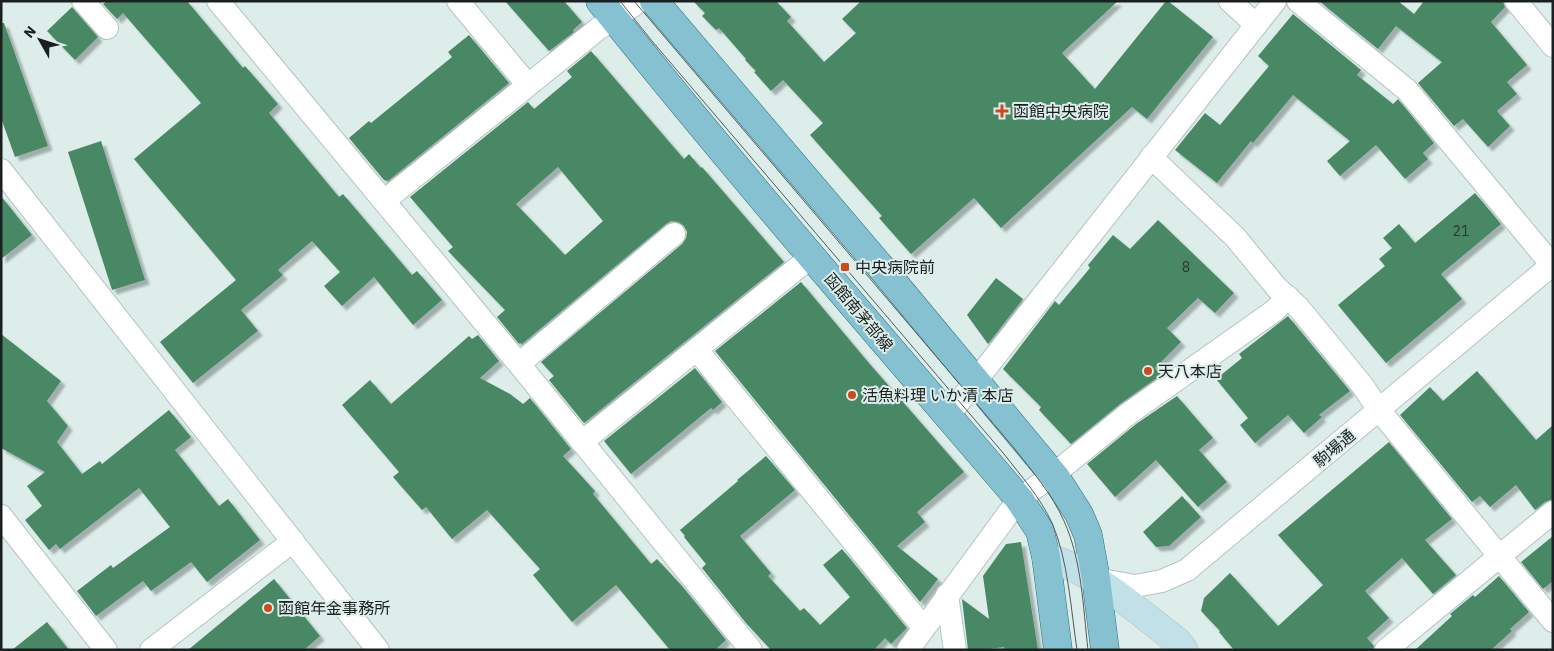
<svg xmlns="http://www.w3.org/2000/svg" width="1554" height="651" font-family="'IBM Plex Sans','Noto Sans JP',sans-serif">
<style>
.building{fill:#4a8865;fill-rule:evenodd;filter:url(#shadow)}
.lines{fill:none;stroke-linecap:round;stroke-linejoin:round}
.street-casing{stroke:#b4c4c2;stroke-width:24}
.secondary-casing{stroke:#b4c4c2;stroke-width:29}
.primary-casing{stroke:#2a6e7e;stroke-width:29}
.street{stroke:#fff;stroke-width:22}
.secondary{stroke:#c2e0e8;stroke-width:28}
.primary{stroke:#85c1d0;stroke-width:28}
.tram{stroke:#525b59;stroke-width:1}
.poi-dot{fill:#d0481b;stroke:#dcedea;stroke-width:2}
.labels{text-anchor:middle;stroke-width:4;stroke-linejoin:round;paint-order:stroke}
.number-label{font-size:14px;fill:#263a30}
.poi-label{font-size:16px;fill:#1a201f;stroke:#dcedea;text-anchor:start}
.street-label{font-size:16px;fill:#1a201f;stroke:#dcedea}
</style>
<defs>
<filter id="shadow"><feDropShadow dx="4.5" dy="4.5" stdDeviation="1" flood-color="#0004"/></filter>
</defs>
<rect width="100%" height="100%" fill="#dcedea"/>
<g class="building">
<path d="M107,1H187L243,68L245,66L278,104L269,113L339,197L343,194L412,275L417,271L442,300L413,325L374,277L342,306L324,286L340,272L312,241L278,270L283,275L241,310L258,331L193,383L160,342L236,280L134,159L201,103L123,13L117,19L103,4Z"/>
<path d="M505,1H564L582,22L573,30L574,32L549,51Z"/>
<path d="M693,1H776L791,17L787,21L824,62L856,33L842,19L861,1H1118L1062,53L1095,89L1166,1H1168L1213,37L1147,119L1132,107L1001,228L974,198L911,254L879,218L882,216L810,135L823,123L783,80L771,91L754,72L756,71L745,60L746,59L719,28L716,30L702,16L705,13Z"/>
<path d="M1319,1H1398L1414,14L1424,1H1503L1505,7L1491,22L1527,65L1507,82L1517,94L1497,111L1510,126L1488,147L1463,119L1454,126L1418,83L1442,62L1396,26L1378,49Z"/>
<path d="M72,7L98,37L75,60L47,31Z"/>
<path d="M1293,14L1361,70L1357,75L1393,104L1398,99L1434,143L1423,153L1428,159L1405,179L1376,145L1340,176L1327,161L1350,141L1293,95L1253,143L1251,141L1217,183L1175,150L1205,113L1220,125L1269,66L1258,56Z"/>
<path d="M1,23H4L48,146L15,157L1,118Z"/>
<path d="M469,35L509,83L388,181L384,180L349,138L369,121L371,123L452,57L448,52Z"/>
<path d="M591,51L684,159L689,154L701,168L702,167L784,262L584,423L549,380L554,376L541,362L682,244L686,238L687,232L684,226L678,222L671,221L666,224L522,344L520,343L519,344L497,317L505,310L448,251L453,247L410,197L528,102L534,109L572,77L567,71ZM558,167L603,221L565,255L516,204Z"/>
<path d="M101,141L145,280L112,290L68,152Z"/>
<path d="M1475,193L1501,224L1441,274L1462,299L1386,363L1338,305L1385,266L1379,259L1392,248L1383,238L1399,224L1415,243Z"/>
<path d="M1,196L32,235L1,259Z"/>
<path d="M1158,220L1234,293L1215,313L1198,298L1167,328L1181,342L1155,368L1161,375L1120,404L1071,444L1039,410L1041,407L1003,369L1055,301L1059,305L1090,268L1088,265L1113,235L1130,249Z"/>
<path d="M996,278L1023,299L988,344L967,315Z"/>
<path d="M801,282L868,362L964,472L917,512L925,522L897,546L938,579L920,602L715,351Z"/>
<path d="M1288,316L1350,391L1319,415L1322,417L1304,433L1288,415L1255,443L1240,425L1248,418L1216,379L1242,358L1239,354Z"/>
<path d="M1,334L61,381L47,401L68,426L57,442L82,474L100,461L102,464L169,410L191,437L175,450L219,506L228,499L260,540L207,582L191,562L151,591L143,581L96,616L77,591L111,565L113,568L170,527L139,488L60,549L56,544L49,550L25,520L42,506L27,486L45,472L1,448Z"/>
<path d="M478,335L499,361L480,378L510,394L523,404L530,398L571,449L563,456L595,491L593,494L651,564L657,559L682,586L726,640L715,650H670L616,585L572,622L533,575L540,569L487,510L452,539L426,507L422,510L393,477L399,472L342,405L370,380L391,404L469,336L472,339Z"/>
<path d="M695,368L722,402L713,410L711,408L631,474L604,441Z"/>
<path d="M1477,371L1536,440L1553,425V499L1545,502L1535,510L1516,485L1490,507L1480,496L1472,502L1400,415L1430,387L1443,401Z"/>
<path d="M1177,396L1213,438L1199,450L1227,482L1198,507L1156,460L1115,497L1087,464L1136,424Z"/>
<path d="M1389,442L1452,519L1425,540L1456,575L1433,594L1402,558L1365,591L1389,618L1367,638L1374,646L1373,650H1234L1219,632L1220,631L1201,611L1204,598L1230,573L1278,626L1323,585L1278,535Z"/>
<path d="M766,456L795,490L740,536L771,573L768,576L800,611L804,608L820,625L850,597L823,565L842,549L907,628L891,644L885,638L874,650H771L746,623L702,568L706,564L684,537L685,536L680,530L738,481L737,480Z"/>
<path d="M1182,496L1201,517L1169,546L1156,547L1143,532Z"/>
<path d="M1553,536V581L1543,589L1521,562Z"/>
<path d="M1021,542L1038,650H1005L1004,647L982,650H968L962,599L989,619L983,576L1006,544Z"/>
<path d="M1499,576L1529,612L1510,629L1512,631L1491,650H1415L1452,616L1450,614L1473,595L1475,597Z"/>
<path d="M274,579L320,636L304,650H188Z"/>
<path d="M47,622L69,650H12Z"/>
</g>
<g class="lines">
<defs>
<g id="street">
<path d="M83,1L107,28"/>
<path d="M218,1L519,364L751,650"/>
<path d="M458,1L527,84"/>
<path d="M1230,1L1256,25"/>
<path d="M1298,1L1407,90L1552,265"/>
<path d="M1516,1L1553,46"/>
<path d="M1151,157L1235,237L1277,288L1299,308L1362,385L1379,410L1553,621"/>
<path d="M1,170L378,650"/>
<path d="M384,201L598,29L640,1"/>
<path d="M697,350L924,628"/>
<path d="M519,364L674,234"/>
<path d="M948,416L1275,1"/>
<path d="M582,442L801,265L810,254"/>
<path d="M1,516L106,650"/>
<path d="M1096,579L1135,586L1162,581L1187,570L1553,264"/>
<path d="M947,595L955,650"/>
<path d="M151,650L293,541"/>
<path d="M908,650L1019,499L1053,475L1128,414L1274,311L1288,297"/>
<path d="M1386,650L1553,512"/>
</g>
<path id="secondary" d="M1046,557C1095,571 1136,610 1177,641L1184,650"/>
<g id="primary">
<path d="M600,1C735,170 878,334 1019,499L1040,531L1046,557L1058,650"/>
<path d="M654,1L884,271L1056,478L1079,514L1088,535L1096,579L1105,650"/>
</g>
</defs>
<use href="#street" class="street-casing"/>
<use href="#secondary" class="secondary-casing"/>
<use href="#primary" class="primary-casing"/>
<use href="#street" class="street"/>
<use href="#secondary" class="secondary"/>
<use href="#primary" class="primary"/>
<g class="tram">
<path d="M620,1L652,41L1004,454C1021,476 1040,497 1052,523C1068,559 1071,610 1077,650"/>
<path d="M634,1L1014,448C1032,471 1052,494 1064,521C1082,561 1083,607 1088,650"/>
</g>
</g>
<g class="poi-dot">
<path d="M999.5 103.5h5v5h5v5h-5v5h-5v-5h-5v-5h5z"/>
<rect x="840" y="262" width="10" height="10" rx="2.5"/>
<circle cx="1148" cy="371" r="5"/>
<circle cx="852" cy="395" r="5"/>
<circle cx="268" cy="608" r="5"/>
</g>
<g class="labels">
<g class="number-label">
<text x="1461" y="236">21</text>
<text x="1186" y="272">8</text>
</g>
<g class="poi-label">
<text x="1013" y="117">函館中央病院</text>
<text x="855" y="273">中央病院前</text>
<text x="1158" y="377">天八本店</text>
<text x="862" y="401">活魚料理 いか清 本店</text>
<text x="278" y="614">函館年金事務所</text>
</g>
<g class="street-label">
<text transform="translate(859 312) rotate(50)" y="6">函館南茅部線</text>
<text transform="translate(1334 448) rotate(-40)" y="6">駒場通</text>
</g>
</g>
<rect width="1554" height="651" fill="none" stroke="#1a201f" stroke-width="5"/>
<g transform="translate(40 40) rotate(309)" stroke="#dcedea" stroke-width="4" paint-order="stroke">
<path d="M0-4L9 19L0 12L-9 19Z" fill="#1a201f"/>
<text y="-8" font-size="14" font-weight="bold" text-anchor="middle" fill="#1a201f">N</text>
</g>
</svg>
